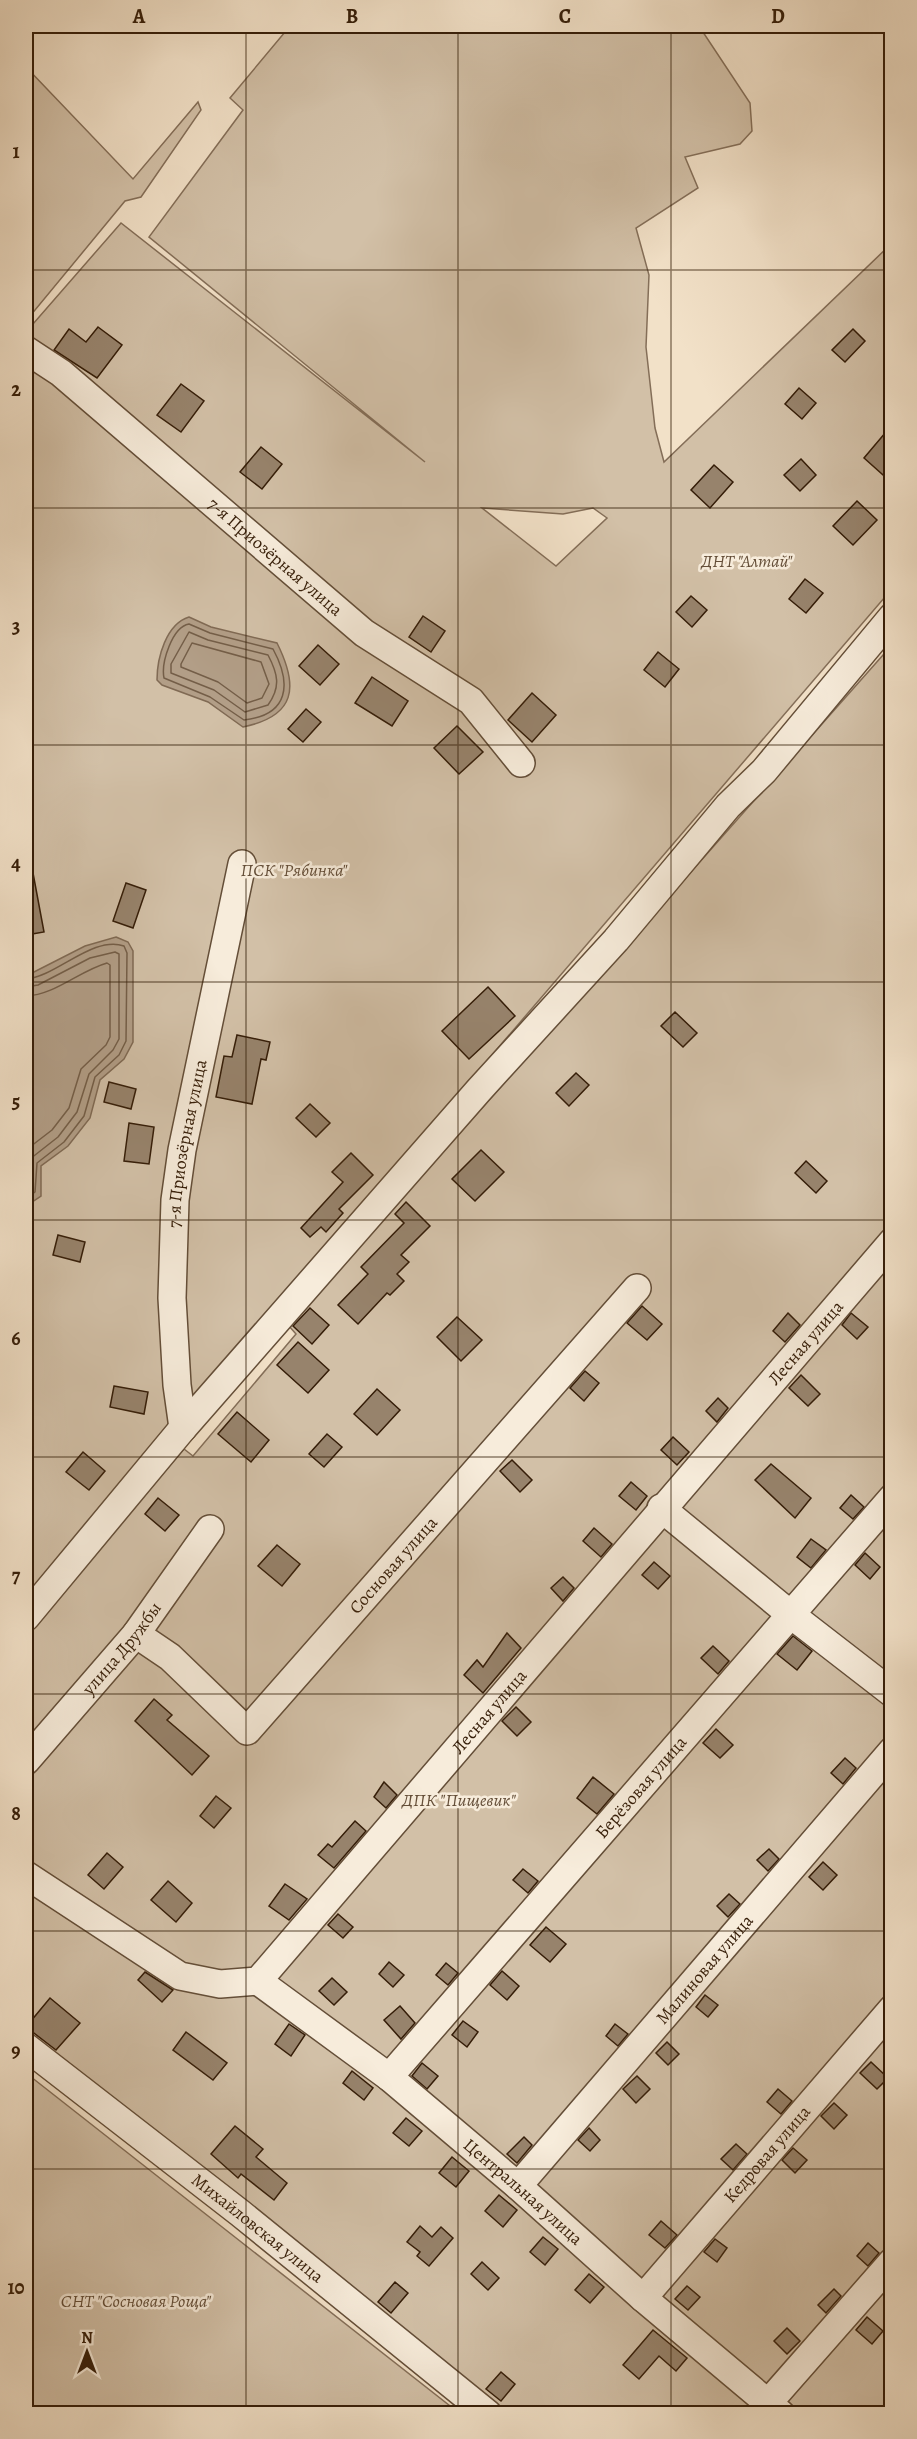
<svg xmlns="http://www.w3.org/2000/svg" width="917" height="2439" font-family="Alegreya,serif">
<style>
.green{fill:#d2c0a7;stroke:#846e58;stroke-width:1.5;fill-rule:evenodd}
.water{fill:#b29e87;stroke:#806a54;stroke-width:1.5}
.lines{fill:none;stroke-linecap:round;stroke-linejoin:round}
.shore{stroke:#745e48;stroke-width:1.5}
.building{fill:#97836c;stroke:#351d08;stroke-width:1.5}
.minor-casing{stroke:#644e38;stroke-width:30}
.minor{stroke:#f7ecdb;stroke-width:27}
.grid{fill:none;stroke:#351d08;stroke-width:1.5;stroke-opacity:0.55}
.labels{text-anchor:middle;stroke-width:5;stroke-linejoin:round;paint-order:stroke}
.street-label{font-size:18px;fill:#351d08;stroke:#f7ecdb}
.park-label{font-size:18px;font-style:italic;fill:#644e38;stroke:#f7ecdb}
.neatline{fill:none;stroke:#351d08;stroke-width:2}
.grid-label{font-size:20px;text-anchor:middle;font-weight:bold;fill:#351d08}
</style>
<rect width="100%" height="100%" fill="#f2e1c8"/>
<filter id="stains"><feTurbulence type="fractalNoise" baseFrequency=".00333" numOctaves="4"/><feColorMatrix values="0 0 0 0 .2 0 0 0 0 .09 0 0 0 0 .02 0 0 0 .5 -.17"/></filter>
<radialGradient id="worn" r=".72"><stop offset=".6" stop-color="#630" stop-opacity="0"/><stop offset="1" stop-color="#630" stop-opacity=".3"/></radialGradient>
<g class="green">
<path d="M290,26H699L750,103L752,131L740,144L685,157L698,188L636,228L649,275L646,347L655,428L664,462L891,244V590L26,1598V332L121,223L425,462L149,237L243,110L230,98ZM482,508L563,514L593,508L607,518L556,566Z"/>
<path d="M26,67L133,179L198,102L201,110L141,197L125,201L26,321Z"/>
<path d="M891,646V2413H488L26,2047V1631L184,1449L193,1456L296,1334L289,1326Z"/>
<path d="M26,2073L459,2413H26Z"/>
</g>
<g class="water">
<path d="M189,617L211,627L277,643C299,687 296,716 243,727L208,702L162,685L157,680C157,658 166,624 189,617Z"/>
<path d="M116,937L128,942L133,951V1042L124,1059L100,1080L90,1118L68,1146L41,1166V1196L26,1206V974L34,972L85,946Z"/>
</g>
<g class="lines">
<g class="shore">
<path d="M189,624L210,633L273,649C292,684 289,715 244,720L210,697L164,678C161,663 172,627 189,624Z"/>
<path d="M189,632L208,640L268,655C278,674 281,687 268,705L245,712L214,690L171,673V664Z"/>
<path d="M192,643L261,662L269,684L262,698L247,703L218,682L181,667V664Z"/>
<path d="M26,979C56,977 93,935 124,946L127,953L126,1041L119,1055L95,1077L84,1116L64,1142L37,1163L35,1192L26,1199"/>
<path d="M26,987L38,985L90,958L115,952L119,954V1039L113,1050L89,1074L77,1112L58,1137L30,1159L26,1190"/>
<path d="M26,996C55,995 79,971 107,963L110,965V1037L106,1045L81,1069L69,1108L52,1130L26,1150"/>
</g>
</g>
<g class="building">
<path d="M98,327L122,345L97,378L54,350L69,329L86,342Z"/>
<path d="M853,329L865,341L845,362L832,350Z"/>
<path d="M181,384L204,401L181,432L157,415Z"/>
<path d="M799,388L816,403L802,419L785,404Z"/>
<path d="M891,426V482L864,458Z"/>
<path d="M261,447L282,464L262,489L240,472Z"/>
<path d="M801,459L816,475L800,491L784,475Z"/>
<path d="M714,465L733,482L710,508L691,490Z"/>
<path d="M857,501L877,520L853,545L833,526Z"/>
<path d="M805,579L823,593L806,613L789,599Z"/>
<path d="M691,596L707,610L692,627L676,612Z"/>
<path d="M423,616L445,631L431,652L409,637Z"/>
<path d="M318,645L339,664L320,685L299,666Z"/>
<path d="M658,652L679,669L665,687L644,670Z"/>
<path d="M372,677L408,701L392,726L355,703Z"/>
<path d="M532,693L556,715L532,742L508,720Z"/>
<path d="M306,709L321,722L303,742L288,729Z"/>
<path d="M457,726L483,752L459,774L434,748Z"/>
<path d="M33,873L44,932L26,935V874Z"/>
<path d="M126,883L146,890L133,928L113,921Z"/>
<path d="M488,987L515,1016L469,1059L442,1031Z"/>
<path d="M675,1012L697,1033L683,1047L661,1026Z"/>
<path d="M237,1035L270,1042L266,1060L261,1059L252,1104L216,1097L224,1056L232,1057Z"/>
<path d="M576,1073L589,1085L569,1106L556,1093Z"/>
<path d="M109,1082L136,1089L131,1109L104,1102Z"/>
<path d="M310,1104L330,1123L316,1137L296,1118Z"/>
<path d="M129,1123L154,1127L149,1164L124,1161Z"/>
<path d="M481,1150L504,1172L475,1201L452,1179Z"/>
<path d="M351,1153L373,1175L339,1209L343,1213L326,1232L321,1227L310,1237L301,1228L343,1182L332,1172Z"/>
<path d="M806,1161L827,1181L816,1193L795,1173Z"/>
<path d="M406,1202L430,1226L401,1255L409,1262L397,1274L404,1281L390,1295L387,1293L358,1324L338,1305L368,1274L361,1267L404,1223L395,1214Z"/>
<path d="M58,1235L85,1242L80,1262L53,1255Z"/>
<path d="M642,1306L662,1324L647,1340L627,1323Z"/>
<path d="M310,1308L329,1325L312,1344L293,1326Z"/>
<path d="M788,1313L800,1325L785,1342L773,1331Z"/>
<path d="M851,1313L868,1327L857,1339L842,1325Z"/>
<path d="M457,1317L482,1340L461,1361L437,1337Z"/>
<path d="M298,1342L329,1370L308,1393L277,1365Z"/>
<path d="M585,1371L599,1383L584,1401L570,1388Z"/>
<path d="M801,1375L820,1394L808,1406L789,1388Z"/>
<path d="M114,1386L148,1392L144,1414L110,1407Z"/>
<path d="M377,1389L400,1410L377,1435L354,1414Z"/>
<path d="M718,1398L728,1408L717,1422L706,1411Z"/>
<path d="M237,1412L269,1440L251,1462L218,1434Z"/>
<path d="M327,1434L342,1447L324,1467L309,1454Z"/>
<path d="M673,1437L689,1452L677,1465L661,1450Z"/>
<path d="M83,1452L105,1471L89,1490L66,1472Z"/>
<path d="M512,1460L532,1480L520,1492L500,1471Z"/>
<path d="M771,1464L811,1498L795,1518L755,1480Z"/>
<path d="M631,1482L647,1496L636,1510L619,1496Z"/>
<path d="M851,1495L864,1507L853,1519L840,1508Z"/>
<path d="M158,1498L179,1515L165,1531L145,1514Z"/>
<path d="M594,1528L612,1544L601,1557L583,1541Z"/>
<path d="M811,1539L826,1550L811,1568L797,1557Z"/>
<path d="M277,1545L300,1564L282,1586L258,1566Z"/>
<path d="M865,1553L880,1567L870,1579L855,1565Z"/>
<path d="M654,1562L670,1576L658,1589L642,1575Z"/>
<path d="M563,1577L574,1588L563,1601L551,1588Z"/>
<path d="M507,1633L521,1648L483,1693L464,1675L477,1660L483,1667Z"/>
<path d="M793,1636L812,1651L797,1670L777,1654Z"/>
<path d="M713,1646L729,1661L718,1674L701,1658Z"/>
<path d="M154,1699L172,1715L167,1720L209,1756L192,1775L135,1721Z"/>
<path d="M516,1707L531,1722L517,1736L502,1721Z"/>
<path d="M716,1729L733,1745L720,1758L703,1743Z"/>
<path d="M845,1758L856,1768L843,1784L831,1773Z"/>
<path d="M593,1777L614,1794L597,1814L577,1798Z"/>
<path d="M384,1782L397,1795L386,1808L374,1797Z"/>
<path d="M216,1796L231,1808L214,1828L200,1816Z"/>
<path d="M355,1821L366,1831L334,1868L318,1855L328,1844L332,1847Z"/>
<path d="M769,1849L779,1859L768,1871L757,1860Z"/>
<path d="M107,1853L123,1867L104,1889L88,1875Z"/>
<path d="M823,1862L837,1875L823,1890L809,1877Z"/>
<path d="M523,1869L538,1881L528,1893L513,1880Z"/>
<path d="M168,1881L192,1903L176,1922L151,1900Z"/>
<path d="M285,1884L307,1899L289,1920L269,1906Z"/>
<path d="M729,1894L740,1904L728,1917L717,1906Z"/>
<path d="M338,1914L353,1927L343,1938L328,1925Z"/>
<path d="M546,1927L566,1944L550,1962L530,1945Z"/>
<path d="M389,1962L404,1975L393,1987L379,1974Z"/>
<path d="M446,1963L458,1973L448,1985L436,1975Z"/>
<path d="M502,1971L519,1986L507,2000L490,1985Z"/>
<path d="M145,1972L173,1990L162,2002L138,1980Z"/>
<path d="M332,1978L347,1992L334,2005L319,1991Z"/>
<path d="M705,1995L718,2005L708,2017L696,2007Z"/>
<path d="M50,1998L80,2023L56,2050L26,2027Z"/>
<path d="M400,2006L415,2023L401,2039L384,2020Z"/>
<path d="M463,2021L478,2032L467,2047L452,2035Z"/>
<path d="M289,2024L305,2035L291,2056L275,2044Z"/>
<path d="M615,2024L628,2034L618,2046L606,2036Z"/>
<path d="M186,2032L227,2063L213,2080L173,2050Z"/>
<path d="M667,2042L679,2054L668,2065L656,2053Z"/>
<path d="M871,2062L888,2078L877,2089L860,2073Z"/>
<path d="M422,2063L438,2076L427,2089L412,2076Z"/>
<path d="M352,2071L373,2088L364,2100L343,2083Z"/>
<path d="M637,2076L650,2089L636,2103L623,2089Z"/>
<path d="M778,2089L792,2101L781,2114L767,2102Z"/>
<path d="M834,2103L847,2115L834,2129L821,2116Z"/>
<path d="M406,2118L422,2131L409,2146L393,2133Z"/>
<path d="M235,2126L263,2149L256,2157L287,2183L274,2200L241,2174L238,2178L211,2154Z"/>
<path d="M589,2128L600,2140L590,2151L578,2140Z"/>
<path d="M524,2137L532,2145L517,2163L507,2154Z"/>
<path d="M736,2144L747,2154L733,2170L721,2159Z"/>
<path d="M793,2148L807,2160L795,2173L782,2160Z"/>
<path d="M452,2157L469,2171L456,2187L439,2173Z"/>
<path d="M499,2195L517,2210L503,2227L485,2211Z"/>
<path d="M661,2221L677,2235L665,2248L649,2235Z"/>
<path d="M420,2226L432,2237L441,2227L453,2238L429,2266L417,2256L420,2252L407,2242Z"/>
<path d="M543,2237L558,2249L545,2265L530,2252Z"/>
<path d="M715,2239L727,2248L717,2262L704,2252Z"/>
<path d="M868,2243L879,2253L868,2266L857,2256Z"/>
<path d="M482,2262L499,2278L488,2290L471,2274Z"/>
<path d="M589,2274L604,2287L590,2303L575,2290Z"/>
<path d="M395,2282L408,2293L391,2313L378,2302Z"/>
<path d="M687,2286L700,2297L688,2310L675,2299Z"/>
<path d="M834,2289L841,2296L826,2313L818,2305Z"/>
<path d="M867,2317L883,2331L872,2344L856,2330Z"/>
<path d="M787,2328L800,2341L787,2354L774,2341Z"/>
<path d="M653,2330L687,2358L676,2371L659,2356L639,2379L623,2365Z"/>
<path d="M501,2372L515,2384L501,2401L486,2389Z"/>
</g>
<g class="lines">
<defs>
<g id="minor">
<path id="s1" d="M26,350L61,373L364,633L471,701L521,763"/>
<path id="s2" d="M183,1428L177,1385L172,1298L175,1200L182,1150L242,864"/>
<path d="M661,1508L790,1614L892,1693"/>
<path d="M26,1617L183,1428L479,1090L616,940L728,806L764,771L892,617"/>
<path id="s3" d="M136,1634L170,1657L247,1731L637,1288"/>
<path id="s4" d="M26,1761L136,1634L210,1529"/>
<path id="s5" d="M26,1875L180,1976L220,1984L258,1981L892,1242"/>
<path id="s6" d="M258,1981L389,2077L518,2186L643,2298L781,2414"/>
<path id="s7" d="M26,2047L240,2213L488,2414"/>
<path id="s8" d="M389,2077L892,1498"/>
<path id="s9" d="M518,2186L892,1751"/>
<path id="s10" d="M643,2298L892,2009"/>
<path d="M768,2403L892,2262"/>
</g>
</defs>
<use href="#minor" class="minor-casing"/>
<use href="#minor" class="minor"/>
</g>
<path class="grid" d="M246,26V2414M458,26V2414M671,26V2414M26,270H892M26,508H892M26,745H892M26,982H892M26,1220H892M26,1457H892M26,1694H892M26,1931H892M26,2169H892"/>
<g class="labels">
<g class="street-label">
<text dy="6" stroke="none"><textPath href="#s1" startOffset="324">7-я Приозёрная улица</textPath></text>
<text dy="6" stroke="none"><textPath href="#s2" startOffset="286">7-я Приозёрная улица</textPath></text>
<text dy="6" stroke="none"><textPath href="#s5" startOffset="1104">Лесная улица</textPath></text>
<text dy="6" stroke="none"><textPath href="#s3" startOffset="369">Сосновая улица</textPath></text>
<text dy="6" stroke="none"><textPath href="#s4" startOffset="148">улица Дружбы</textPath></text>
<text dy="6" stroke="none"><textPath href="#s5" startOffset="618">Лесная улица</textPath></text>
<text dy="6" stroke="none"><textPath href="#s8" startOffset="384">Берёзовая улица</textPath></text>
<text dy="6" stroke="none"><textPath href="#s9" startOffset="286">Малиновая улица</textPath></text>
<text dy="6" stroke="none"><textPath href="#s10" startOffset="190">Кедровая улица</textPath></text>
<text dy="6" stroke="none"><textPath href="#s6" startOffset="339">Центральная улица</textPath></text>
<text dy="6" stroke="none"><textPath href="#s7" startOffset="294">Михайловская улица</textPath></text>
</g>
<g class="park-label">
<text x="747" y="567">ДНТ "Алтай"</text>
<text x="294" y="876">ПСК "Рябинка"</text>
<text x="459" y="1806">ДПК "Пищевик"</text>
<text x="136" y="2307">СНТ "Сосновая Роща"</text>
</g>
</g>
<rect width="917" height="2439" fill="none" stroke="#f2e1c8" stroke-width="66"/>
<g transform="translate(87 2352)" stroke="#f7ecdb" stroke-width="4.5" paint-order="stroke">
<path d="M0-4.5L10 22L0 15L-10 22Z" fill="#351d08"/>
<text y="-9" font-size="16" font-weight="bold" text-anchor="middle" fill="#351d08">N</text>
</g>
<rect x="33" y="33" width="851" height="2373" class="neatline"/>
<g class="grid-label">
<text x="139" y="23">A</text>
<text x="352" y="23">B</text>
<text x="565" y="23">C</text>
<text x="778" y="23">D</text>
<text x="16" y="158">1</text>
<text x="16" y="396">2</text>
<text x="16" y="633">3</text>
<text x="16" y="870">4</text>
<text x="16" y="1108">5</text>
<text x="16" y="1345">6</text>
<text x="16" y="1582">7</text>
<text x="16" y="1820">8</text>
<text x="16" y="2057">9</text>
<text x="16" y="2294">10</text>
</g>
<rect width="100%" height="100%" filter="url(#stains)"/>
<rect width="100%" height="100%" fill="url(#worn)"/>
</svg>
